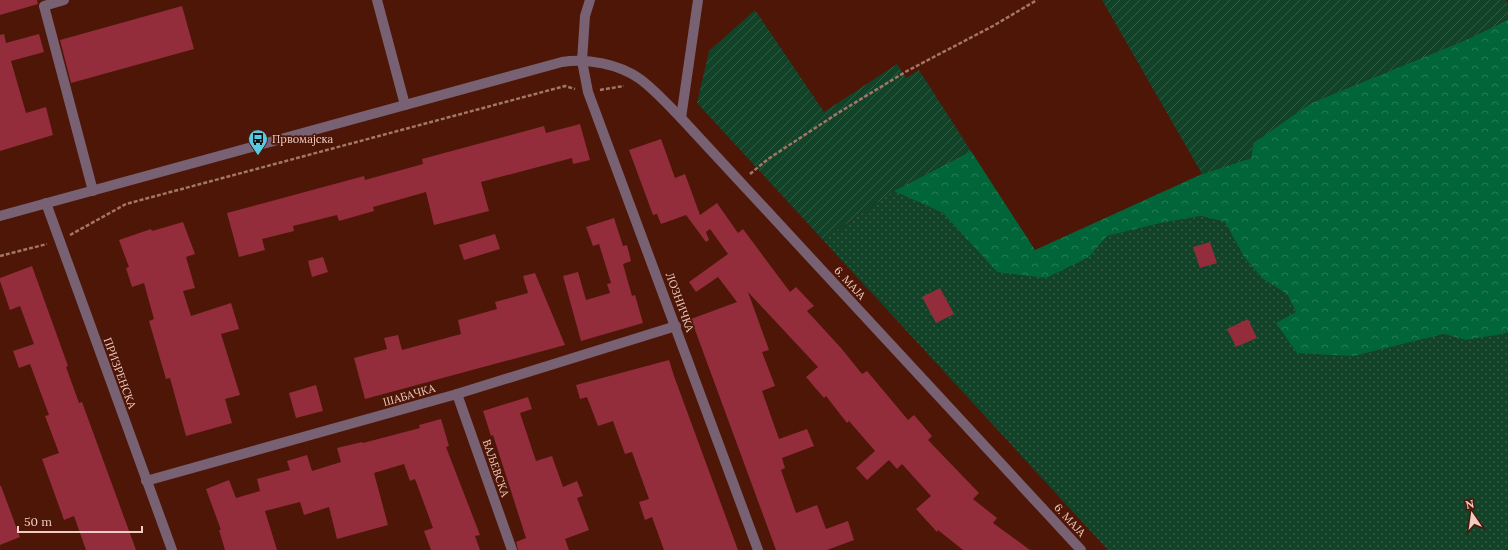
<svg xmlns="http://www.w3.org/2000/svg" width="1508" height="550" font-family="Lora,serif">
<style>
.grass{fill:url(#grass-dots)}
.forest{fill:url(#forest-crowns)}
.garden{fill:url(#garden-furrows)}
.building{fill:#932d3c}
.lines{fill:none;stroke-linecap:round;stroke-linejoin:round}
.path{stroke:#a3766a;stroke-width:2.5;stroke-dasharray:4 2;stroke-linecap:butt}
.minor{stroke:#786172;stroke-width:10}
.labels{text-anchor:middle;stroke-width:3.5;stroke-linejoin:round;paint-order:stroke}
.poi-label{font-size:11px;fill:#f0ccc2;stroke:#4d1607;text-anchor:start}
.street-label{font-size:11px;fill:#f0ccc2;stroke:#4d1607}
</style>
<defs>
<pattern id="grass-dots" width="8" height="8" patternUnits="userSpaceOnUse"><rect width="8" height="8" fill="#124228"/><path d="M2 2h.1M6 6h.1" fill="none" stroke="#355c46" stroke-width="1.8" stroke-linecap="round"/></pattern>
<pattern id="forest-crowns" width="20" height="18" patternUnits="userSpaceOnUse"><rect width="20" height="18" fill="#00663a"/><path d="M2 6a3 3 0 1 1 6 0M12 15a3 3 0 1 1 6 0" fill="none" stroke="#267b55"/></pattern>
<pattern id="garden-furrows" width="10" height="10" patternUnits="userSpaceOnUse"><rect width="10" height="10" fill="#124228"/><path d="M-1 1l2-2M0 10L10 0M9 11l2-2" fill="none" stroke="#355c46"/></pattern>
</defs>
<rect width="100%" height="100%" fill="#4d1607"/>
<path class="grass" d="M894,191L943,213L997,272L1089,257L1107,236L1161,223L1201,216L1225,222L1244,257L1263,279L1287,294L1296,312L1354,356L1444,334L1466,340L1503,334L1508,332V550H1108L823,240Z"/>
<path class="forest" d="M1508,20V332L1503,334L1466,340L1444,334L1354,356L1297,353L1276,323L1296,312L1287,294L1263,279L1244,257L1225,222L1201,216L1161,223L1107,236L1089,257L1046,278L997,272L943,213L894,191L971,151L1035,250L1202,174L1251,158L1253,143L1311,103L1463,41Z"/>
<g class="garden">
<path d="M1102,0H1506L1508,4V20L1463,41L1311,103L1253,143L1251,158L1202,174Z"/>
<path d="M755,10L824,112L897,64L906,78L919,70L971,151L894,191L823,240L697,103L709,51Z"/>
</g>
<g class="building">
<path d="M0,0H37L38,4L0,15Z"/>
<path d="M182,6L194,49L71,83L60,40Z"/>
<path d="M4,34L6,43L39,34L44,52L11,61L26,113L46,107L53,135L0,151V35Z"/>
<path d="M580,124L590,160L573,164L572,158L481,182L489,211L434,225L426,192L373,207L374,211L339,221L337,215L293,226L294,231L262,239L265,250L239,257L227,213L364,176L365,180L423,164L422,159L544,126L546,133Z"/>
<path d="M661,139L675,178L685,174L700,215L717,203L738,233L743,229L790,292L796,287L814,306L807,311L841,348L862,374L867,371L908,420L914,415L932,436L928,440L979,493L973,499L997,518L993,523L1030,550H963L938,530L937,532L916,509L931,496L902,464L897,469L889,460L867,480L856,468L875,451L849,421L847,423L826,396L824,398L806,377L818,367L748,292L769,350L762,352L775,386L762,391L779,439L807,429L814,446L782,458L785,468L781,470L796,513L817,505L826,529L848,521L854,540L827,550H776L691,319L737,302L718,277L696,292L689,282L728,254L710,229L706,232L709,240L706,242L686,215L661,224L657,214L653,215L629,150Z"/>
<path d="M614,218L623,246L627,245L631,261L623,264L632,296L635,295L643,323L581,341L563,276L578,272L586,300L610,293L607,284L611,283L599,244L593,246L586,227Z"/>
<path d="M183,222L195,254L186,257L195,288L183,291L191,316L231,303L239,329L221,334L240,395L225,399L232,423L186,436L170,378L166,379L149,321L154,319L144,283L132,287L126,268L129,267L119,240L151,229L152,231Z"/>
<path d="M495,234L500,249L464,260L459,245Z"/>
<path d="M1210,242L1217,263L1200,268L1193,247Z"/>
<path d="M323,257L328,272L312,277L308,261Z"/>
<path d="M32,266L68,366L66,367L79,403L82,402L136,550H86L74,516L64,520L42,459L59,453L45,416L49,415L30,364L19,368L13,351L34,344L20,306L10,310L0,281V278Z"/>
<path d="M535,273L565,345L365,399L354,358L387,349L384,338L398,335L402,350L461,334L458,320L497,309L495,302L528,293L523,276Z"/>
<path d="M940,288L954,314L936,323L922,297Z"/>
<path d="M1248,319L1257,338L1236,347L1227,329Z"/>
<path d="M669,360L674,376L738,550H664L652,517L645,520L639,502L649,499L632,452L625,454L613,421L598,426L587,397L580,399L576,385Z"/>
<path d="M316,385L323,411L296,418L289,393Z"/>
<path d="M528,397L532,409L520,413L536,461L552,456L563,487L577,481L583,496L577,498L589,530L565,539L569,550H518L516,542L526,538L493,435L491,436L483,411Z"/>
<path d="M441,419L449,446L446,447L480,535L475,536L480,550H431L424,531L433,528L415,479L410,481L404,464L374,473L388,525L337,539L329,507L304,515L300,502L265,511L277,550H225L219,530H221L206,489L229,480L236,498L260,491L257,479L290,470L287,461L307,455L312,471L341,462L337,448L362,442L363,443L420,428L419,425Z"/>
<path d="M0,486H1L20,537L0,545Z"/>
</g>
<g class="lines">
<g class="path">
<path d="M600,90L624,86"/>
<path d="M750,174L768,159L838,113L907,71L993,26L1037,0"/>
<path d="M70,235L126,204L565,86L575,89"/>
<path d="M0,256L47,244"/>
</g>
<g class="minor">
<path d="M64,0L44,6L93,191"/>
<path d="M377,0L405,105"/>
<path d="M590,0L585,16L582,61L588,92L758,550"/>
<path d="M681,118L698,0"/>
<path d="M46,203L172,550"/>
<path d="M0,216L562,62C587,58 619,64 640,79C655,90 668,105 681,118L1081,550"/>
<path d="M457,394L512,550"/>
<path d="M146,481L457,394L676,326"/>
</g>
</g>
<defs>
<symbol id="bus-pin" viewBox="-11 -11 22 30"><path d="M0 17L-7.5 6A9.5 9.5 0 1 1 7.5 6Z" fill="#58c9e3" stroke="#4d1607"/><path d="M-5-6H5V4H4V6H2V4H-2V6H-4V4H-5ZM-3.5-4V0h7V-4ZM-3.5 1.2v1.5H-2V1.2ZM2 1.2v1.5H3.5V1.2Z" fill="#111"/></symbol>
</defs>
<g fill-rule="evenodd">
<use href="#bus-pin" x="247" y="128" width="22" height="30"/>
</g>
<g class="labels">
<g class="poi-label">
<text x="272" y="143">Првомајска</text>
</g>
<g class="street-label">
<text transform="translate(850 283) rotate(47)" y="4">6. МАЈА</text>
<text transform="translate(680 302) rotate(70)" y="4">ЛОЗНИЧКА</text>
<text transform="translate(120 373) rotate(70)" y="4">ПРИЗРЕНСКА</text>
<text transform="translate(409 395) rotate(-16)" y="4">ШАБАЧКА</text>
<text transform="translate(496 468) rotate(71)" y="4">ВАЉЕВСКА</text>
<text transform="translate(1070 520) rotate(47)" y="4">6. МАЈА</text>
</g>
</g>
<g transform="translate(1472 514) rotate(347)" stroke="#4d1607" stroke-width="3" paint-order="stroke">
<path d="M0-3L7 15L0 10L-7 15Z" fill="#f0ccc2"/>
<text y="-6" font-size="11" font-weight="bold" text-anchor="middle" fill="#f0ccc2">N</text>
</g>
<path d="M18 526v6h124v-6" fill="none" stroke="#f0ccc2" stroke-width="2"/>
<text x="24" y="526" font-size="12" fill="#f0ccc2" stroke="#4d1607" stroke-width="3" paint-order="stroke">50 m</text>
</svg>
